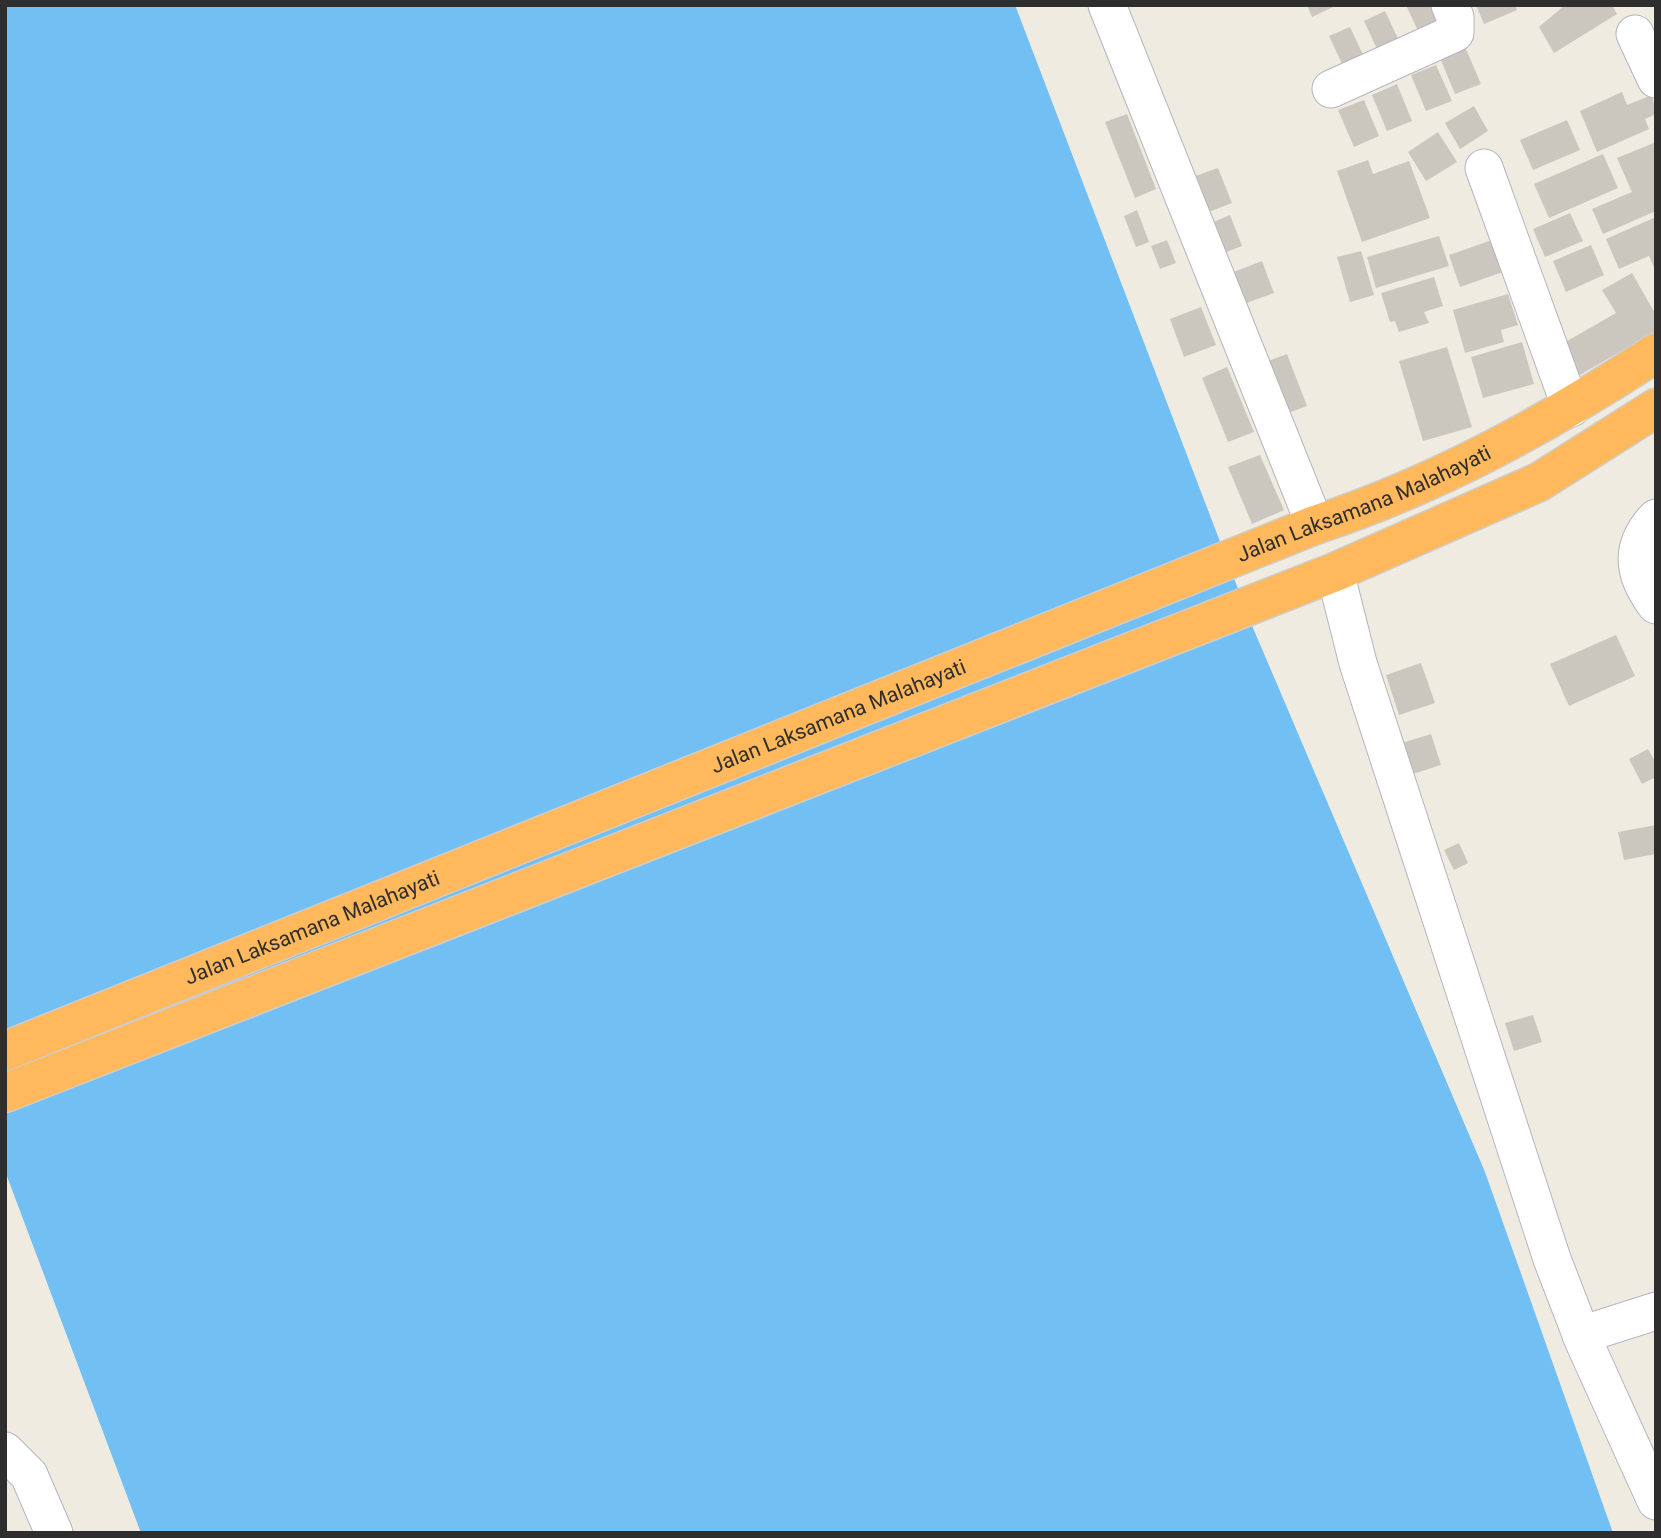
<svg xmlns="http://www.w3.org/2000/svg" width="1661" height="1538" font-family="Roboto,sans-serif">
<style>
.water{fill:#71bff3}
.building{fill:#cbc7bf}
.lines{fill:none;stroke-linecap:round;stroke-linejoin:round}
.minor-casing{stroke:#b4b4c1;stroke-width:39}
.highway-casing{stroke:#cdcdcd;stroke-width:41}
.minor{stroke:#fff;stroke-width:37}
.highway{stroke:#ffb85b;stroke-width:38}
.labels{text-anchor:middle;stroke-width:5;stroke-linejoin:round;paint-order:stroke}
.street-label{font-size:21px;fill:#2e2e2e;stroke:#fff}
</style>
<rect width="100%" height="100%" fill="#efebe0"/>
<path class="water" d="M5,5H1015L1253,628L1485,1172L1613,1533H141L5,1171Z"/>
<g class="building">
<path d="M1307,5H1332L1333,7L1312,17Z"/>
<path d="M1406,5H1431L1440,23L1419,33Z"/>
<path d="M1476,5H1515L1517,10L1484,24Z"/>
<path d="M1565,5H1612L1617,14L1554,53L1539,27Z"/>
<path d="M1385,11L1400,43L1379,53L1364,21Z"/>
<path d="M1350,27L1365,59L1344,68L1329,36Z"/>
<path d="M1465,47L1481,84L1455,94L1440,58Z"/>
<path d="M1436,65L1452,101L1426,111L1411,75Z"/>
<path d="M1397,84L1412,121L1387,131L1372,95Z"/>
<path d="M1622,92L1627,105L1652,95L1656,114L1645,119L1649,129L1597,152L1580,111Z"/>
<path d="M1364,100L1379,136L1354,147L1338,110Z"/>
<path d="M1474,106L1488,131L1460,149L1445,123Z"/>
<path d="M1127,114L1156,189L1135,198L1105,122Z"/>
<path d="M1567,120L1580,150L1533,170L1520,140Z"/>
<path d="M1438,132L1457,162L1426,181L1408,152Z"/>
<path d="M1656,142V211L1603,234L1592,209L1632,192L1617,158Z"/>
<path d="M1603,154L1618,188L1549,218L1534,184Z"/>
<path d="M1368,160L1373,174L1409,161L1430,218L1362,242L1337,171Z"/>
<path d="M1218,168L1232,203L1201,215L1187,179Z"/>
<path d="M1137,210L1149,242L1136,247L1124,216Z"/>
<path d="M1570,213L1583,241L1545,257L1533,229Z"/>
<path d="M1230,215L1242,246L1221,254L1209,224Z"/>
<path d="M1656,217V272L1649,256L1619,269L1606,239Z"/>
<path d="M1439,236L1449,266L1376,288L1367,257Z"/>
<path d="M1167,240L1176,263L1160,269L1151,246Z"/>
<path d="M1492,240L1503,272L1460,287L1449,255Z"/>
<path d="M1591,245L1604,275L1566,292L1553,261Z"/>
<path d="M1361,251L1374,295L1350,302L1337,257Z"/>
<path d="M1262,261L1274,293L1244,304L1231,273Z"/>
<path d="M1632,273L1656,315V342L1635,354L1628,347L1580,375L1562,344L1616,313L1602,290Z"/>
<path d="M1434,277L1443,306L1424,312L1429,323L1399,332L1395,321L1390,322L1381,293Z"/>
<path d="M1508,294L1518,325L1501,330L1504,342L1465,353L1453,310Z"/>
<path d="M1201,307L1216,345L1184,357L1170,319Z"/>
<path d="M1522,342L1534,384L1483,398L1471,357Z"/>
<path d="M1447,347L1472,427L1423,441L1399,361Z"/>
<path d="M1287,354L1307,406L1280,416L1260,364Z"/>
<path d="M1227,367L1254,432L1228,442L1202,378Z"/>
<path d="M1260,455L1284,510L1252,524L1228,467Z"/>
<path d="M1616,635L1635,676L1569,706L1550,664Z"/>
<path d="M1421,663L1435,703L1399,715L1386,675Z"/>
<path d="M1431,734L1441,765L1413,774L1402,743Z"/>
<path d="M1648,749L1656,763V777L1642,784L1629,759Z"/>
<path d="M1656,825V854L1624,860L1618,832Z"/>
<path d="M1459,843L1468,863L1454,870L1444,850Z"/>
<path d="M1533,1015L1542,1042L1514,1051L1505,1023Z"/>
</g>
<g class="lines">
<defs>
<g id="minor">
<path d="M1107,5L1315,525"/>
<path d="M1635,34L1656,79"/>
<path d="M1331,89L1455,33V17L1450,5"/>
<path d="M1484,168L1571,408"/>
<path d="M1656,518C1628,548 1634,576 1656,605"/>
<path d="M1335,572L1358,663L1552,1259L1584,1342L1656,1501"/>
<path d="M1581,1335L1656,1311"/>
<path d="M5,1451L29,1475L54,1533"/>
</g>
<g id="highway">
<path id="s1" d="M5,1051L1315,525C1437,485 1549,423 1656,353"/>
<path d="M5,1093L1335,572L1539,482L1656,408"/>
</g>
</defs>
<use href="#minor" class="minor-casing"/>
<use href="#highway" class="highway-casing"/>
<use href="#minor" class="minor"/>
<use href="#highway" class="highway"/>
</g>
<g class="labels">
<g class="street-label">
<text dy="7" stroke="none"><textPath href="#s1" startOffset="1465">Jalan Laksamana Malahayati</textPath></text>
<text dy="7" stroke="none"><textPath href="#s1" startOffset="898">Jalan Laksamana Malahayati</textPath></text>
<text dy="7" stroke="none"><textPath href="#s1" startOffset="331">Jalan Laksamana Malahayati</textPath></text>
</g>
</g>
<rect width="1661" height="1538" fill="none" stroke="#2e2e2e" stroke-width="14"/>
</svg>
